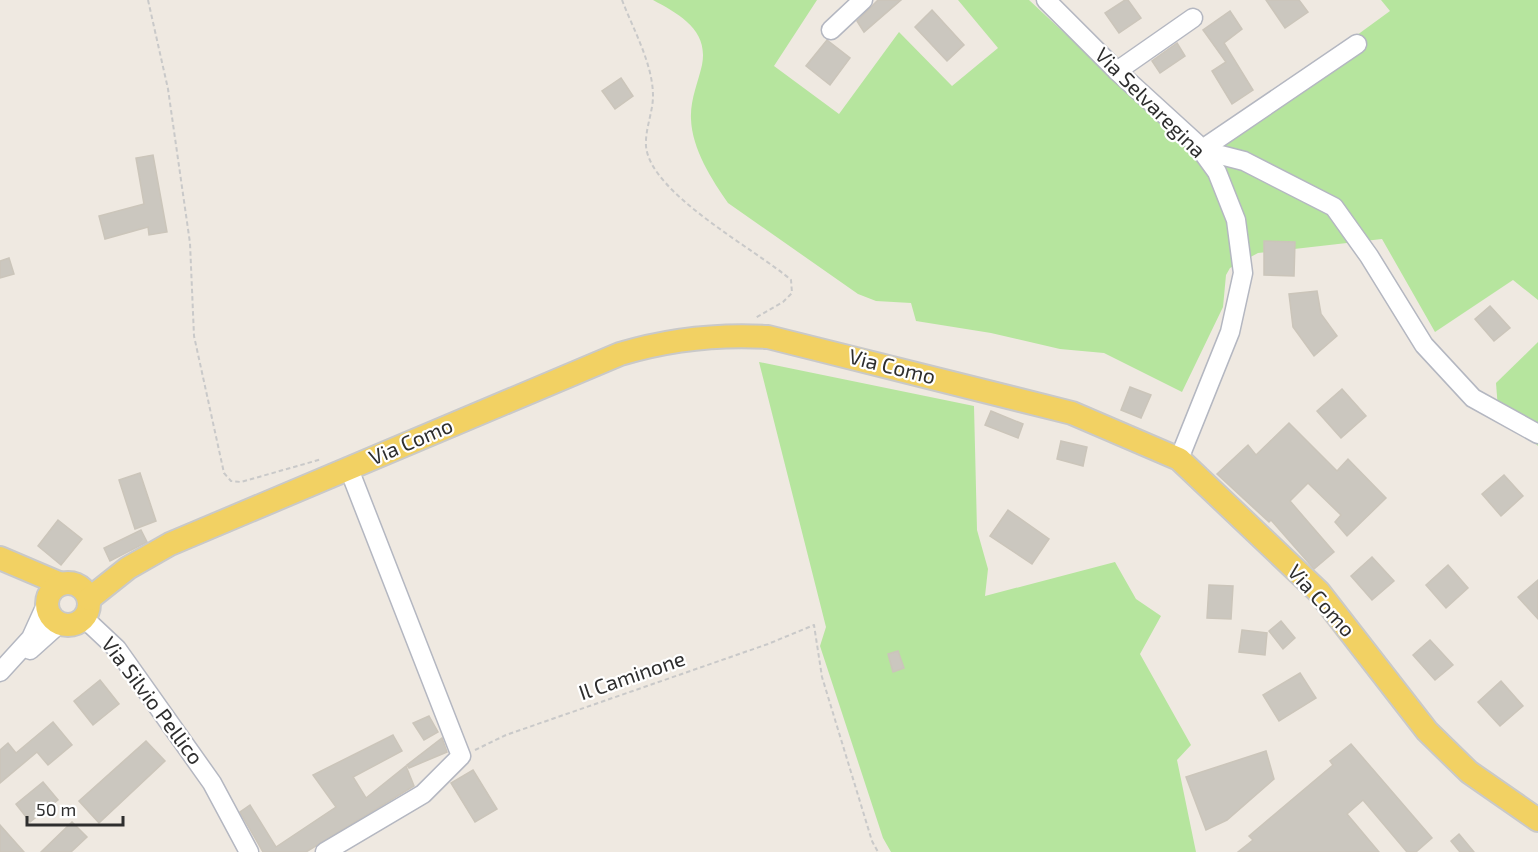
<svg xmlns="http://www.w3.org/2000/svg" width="1538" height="852" font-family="'Exo 2',sans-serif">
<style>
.green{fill:#b6e59e}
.building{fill:#cbc7bf;stroke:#cbc5ba;stroke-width:1.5}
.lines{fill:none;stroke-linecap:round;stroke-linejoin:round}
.minor-casing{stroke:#b4b7c1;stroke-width:21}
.major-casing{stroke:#c9c9c9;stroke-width:26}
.path{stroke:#c9c9c9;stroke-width:2;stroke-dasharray:4.5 3;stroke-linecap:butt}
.minor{stroke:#fff;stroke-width:18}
.major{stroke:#f2d163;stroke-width:22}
.labels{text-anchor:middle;stroke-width:4.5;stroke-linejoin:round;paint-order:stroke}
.street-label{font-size:21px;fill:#2e2e2e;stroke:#fff}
</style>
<rect width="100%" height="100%" fill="#efe9e1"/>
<g class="green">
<path d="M653,0H817L774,66L839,114L899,32L952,86L998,48L958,0H1029L1201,160L1279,92L1390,11L1381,0H1538V300L1513,280L1435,332L1382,239L1258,253L1230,268L1226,275L1223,307L1182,392L1104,353L1060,349L991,333L916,321L911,303L876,301L858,294L728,203C712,180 692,149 691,119C690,100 698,83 702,65C709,30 679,14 653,0Z"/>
<path d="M1538,342V446L1498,409L1496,383Z"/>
<path d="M759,362L974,406L977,530L988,569L985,596L1115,562L1136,599L1161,616L1140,654L1191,745L1177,760L1196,852H891L883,838L820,646L826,627Z"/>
</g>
<g class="building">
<path d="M878,0H901L864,32L857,21Z"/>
<path d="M1125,0H1128L1141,18L1119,33L1105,13Z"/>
<path d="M1266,0H1299L1308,12L1285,28Z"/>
<path d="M932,10L964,45L947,61L915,27Z"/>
<path d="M1230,11L1242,29L1224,43L1253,90L1232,104L1212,71L1226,62L1203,30Z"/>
<path d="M827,40L850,58L830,85L806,66Z"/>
<path d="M1177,43L1185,56L1160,73L1152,61Z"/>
<path d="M621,78L633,96L615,109L602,91Z"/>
<path d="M153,155L167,232L149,235L148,227L105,239L99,216L144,204L136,158Z"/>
<path d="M1264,241L1295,242L1294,276L1264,275Z"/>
<path d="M9,258L14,274L0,278V261Z"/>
<path d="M1317,291L1321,314L1337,336L1314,356L1293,327L1289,294Z"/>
<path d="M1490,306L1510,328L1494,341L1475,319Z"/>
<path d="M1130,387L1151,395L1141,418L1121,410Z"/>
<path d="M1342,389L1366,416L1341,438L1317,411Z"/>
<path d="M991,411L1023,424L1018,438L985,425Z"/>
<path d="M1289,423L1337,471L1348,459L1386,498L1347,536L1335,522L1341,515L1308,483L1290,501L1334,552L1314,569L1271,520L1269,522L1217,474L1248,445L1256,455Z"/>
<path d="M1061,441L1087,447L1083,466L1057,459Z"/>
<path d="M140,473L156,521L135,529L119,480Z"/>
<path d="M1504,475L1523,496L1501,516L1482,494Z"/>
<path d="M1008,510L1049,539L1032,564L990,536Z"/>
<path d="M58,520L82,539L61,565L38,546Z"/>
<path d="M141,530L147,542L110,561L104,548Z"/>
<path d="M1372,557L1394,581L1372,600L1351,576Z"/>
<path d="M1448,565L1468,588L1446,608L1426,585Z"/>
<path d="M1538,580V619L1518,597Z"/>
<path d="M1209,585L1233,586L1231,619L1207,618Z"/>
<path d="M1281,621L1295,638L1283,649L1269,631Z"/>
<path d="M1242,630L1267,633L1265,655L1239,652Z"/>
<path d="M1430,640L1453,665L1435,680L1413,655Z"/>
<path d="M898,651L904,668L893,672L888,654Z"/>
<path d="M1300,673L1316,698L1279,721L1263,695Z"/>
<path d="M100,680L119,704L93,725L74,701Z"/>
<path d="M1501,681L1523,706L1500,726L1478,702Z"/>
<path d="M429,716L438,732L424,740L413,723Z"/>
<path d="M53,722L72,745L48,765L37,752L0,783V750L8,743L16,753Z"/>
<path d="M393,735L402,751L353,777L366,798L406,766L414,786L306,852H263L240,812L250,805L276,847L336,807L313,775Z"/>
<path d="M442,738L447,752L409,768L407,765Z"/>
<path d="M146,741L165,761L99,823L79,801Z"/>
<path d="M1351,744L1432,838L1416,852H1407L1363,800L1347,814L1379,852H1238L1253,840L1249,836L1333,765L1330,761Z"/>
<path d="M1266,751L1274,779L1227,820L1206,830L1186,777Z"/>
<path d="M473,770L497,809L475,822L451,783Z"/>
<path d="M43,782L58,800L30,822L16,804Z"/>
<path d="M72,822L87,837L71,852H41Z"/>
<path d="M0,825L24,852H0Z"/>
<path d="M1459,834L1474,852H1460L1451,841Z"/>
</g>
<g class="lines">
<defs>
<g id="minor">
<path d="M1046,0L1117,71L1196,143L1217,172L1236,220L1243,273L1230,332L1179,459"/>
<path d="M831,30L863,0"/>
<path d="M1117,71L1193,18"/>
<path d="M1201,150L1244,161L1334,207L1369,256L1424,345L1473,398L1538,434"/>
<path d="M1201,150L1357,44"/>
<path d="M84,618L117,649L212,783L249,852"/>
<path d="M30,650L59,624"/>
<path d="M0,672L31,638L46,605"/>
<path d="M325,852L423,794L461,756L349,469"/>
</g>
<g id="major">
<path d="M0,558L61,584"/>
<circle cx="68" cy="604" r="21"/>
<path d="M89,599L128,568L170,544L620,354C670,339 717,334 768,337L1072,413L1179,459L1319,592L1427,731L1469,772L1538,820"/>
</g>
</defs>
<use href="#minor" class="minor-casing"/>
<use href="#major" class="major-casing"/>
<g class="path">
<path d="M148,0L168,89L190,243L194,336L224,473L231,481L241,482L322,459"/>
<path d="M622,0C633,29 653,64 653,96C653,112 645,129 646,146C650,194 757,250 791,280L792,293L783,302L755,318"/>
<path d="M475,750L506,735L768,644L814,625L822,677L872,841L878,852"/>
</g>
<use href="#minor" class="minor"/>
<use href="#major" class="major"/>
</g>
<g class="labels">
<g class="street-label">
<text transform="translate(1150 103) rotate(45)" y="7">Via Selvaregina</text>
<text transform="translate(892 367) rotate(14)" y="7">Via Como</text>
<text transform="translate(411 442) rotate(-23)" y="7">Via Como</text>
<text transform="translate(1321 601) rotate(48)" y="7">Via Como</text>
<text transform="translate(632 676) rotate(-19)" y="7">Il Caminone</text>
<text transform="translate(152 701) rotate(53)" y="7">Via Silvio Pellico</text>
</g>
</g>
<path d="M27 816v9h96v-9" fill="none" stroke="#2e2e2e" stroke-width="3"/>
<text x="36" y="816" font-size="18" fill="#2e2e2e" stroke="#ffffff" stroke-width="4.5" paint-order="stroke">50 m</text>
</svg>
